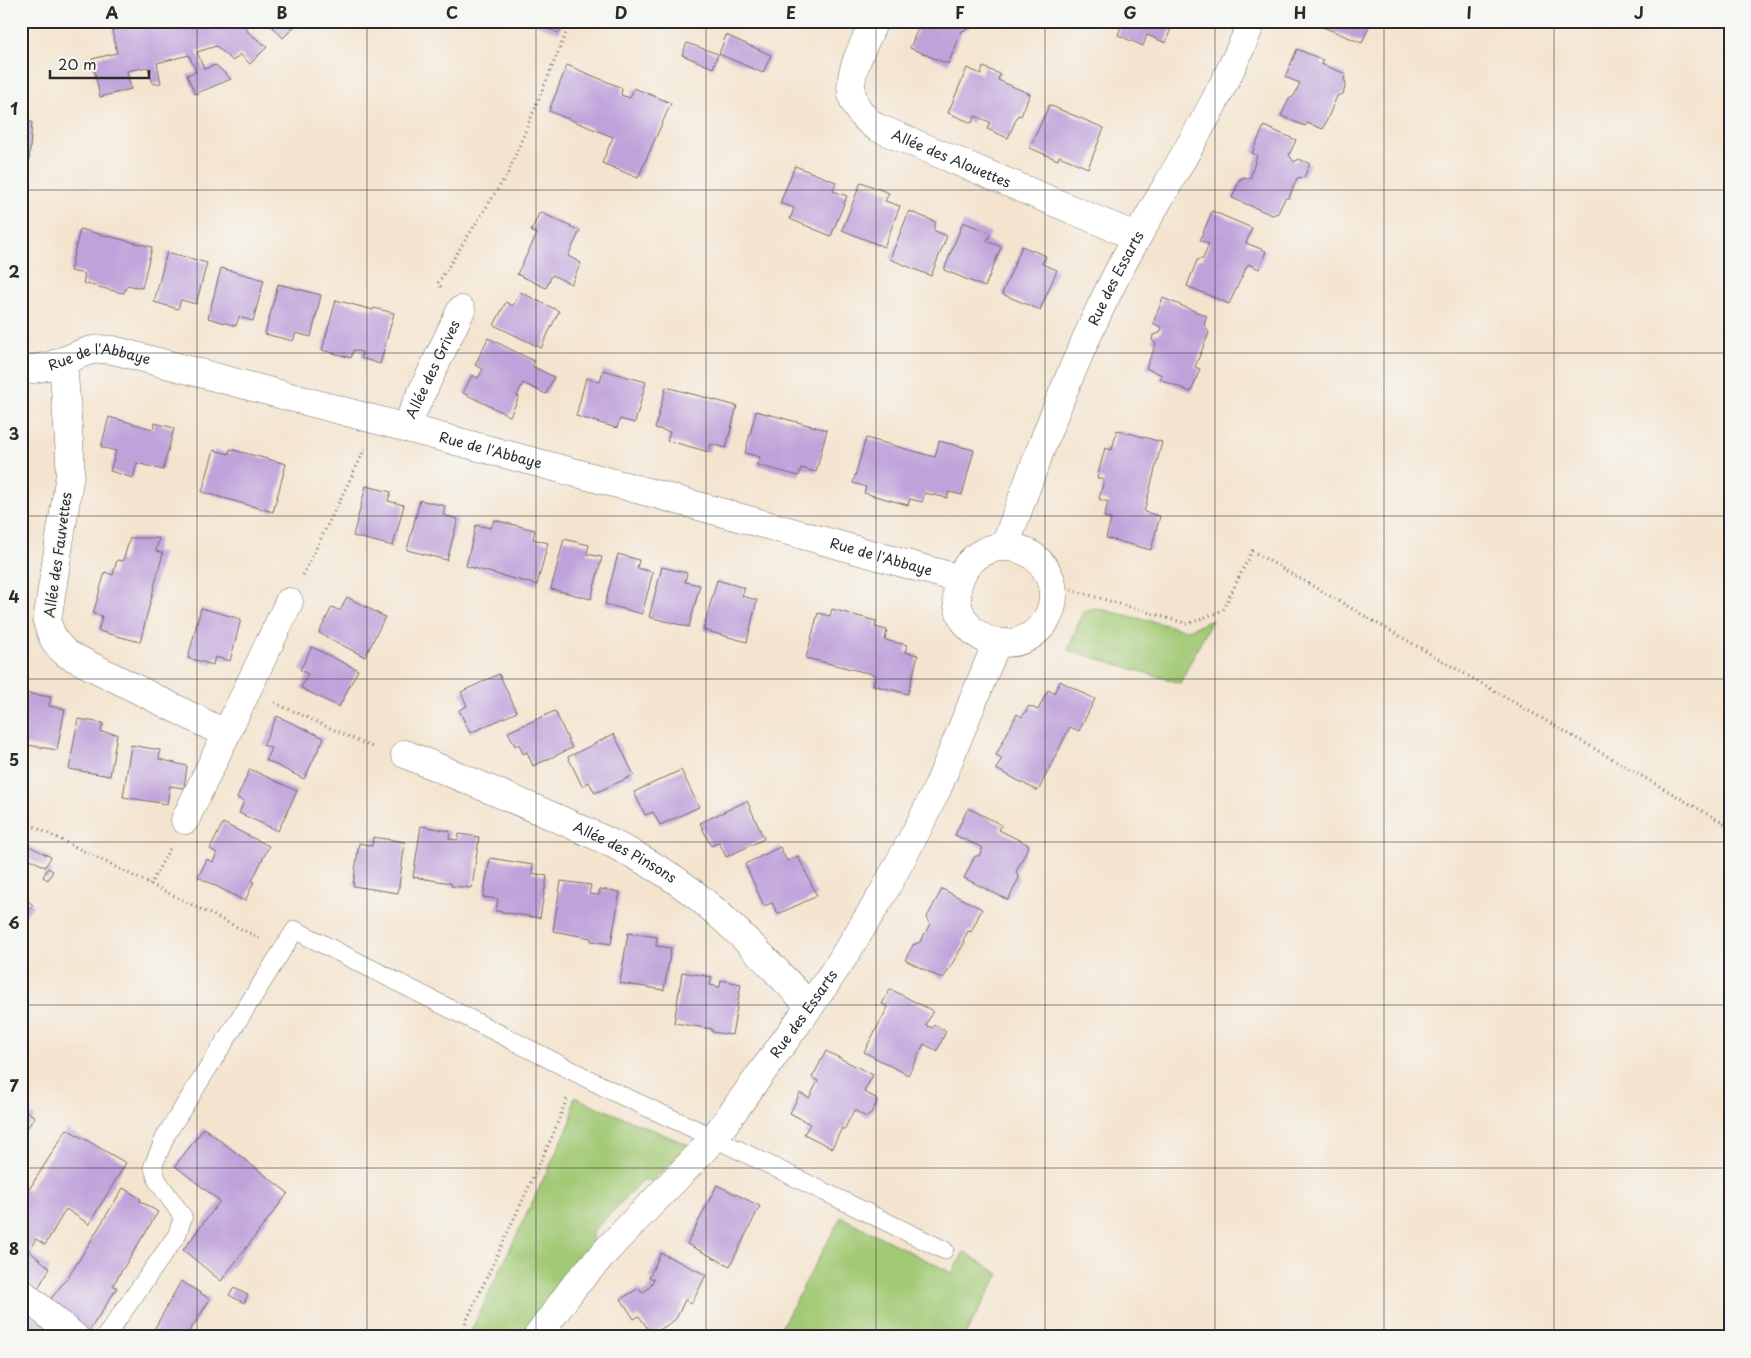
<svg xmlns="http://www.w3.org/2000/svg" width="1751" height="1358" font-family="'Playpen Sans',sans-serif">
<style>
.green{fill:#a2c974;stroke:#667a50}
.building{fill:#bfa2da}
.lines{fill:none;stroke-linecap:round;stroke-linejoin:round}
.lane-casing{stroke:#716c64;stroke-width:19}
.street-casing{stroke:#716c64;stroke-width:29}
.path{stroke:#716c64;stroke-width:3;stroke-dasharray:1 4;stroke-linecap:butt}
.lane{stroke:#fff;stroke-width:18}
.street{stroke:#fff;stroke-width:28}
.grid{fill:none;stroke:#2b2b2b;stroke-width:1;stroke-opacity:0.55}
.labels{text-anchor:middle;stroke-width:4;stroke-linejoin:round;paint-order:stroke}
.street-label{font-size:14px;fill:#2b2b2b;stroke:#f6f6f2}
.neatline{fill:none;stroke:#2b2b2b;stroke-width:2}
.grid-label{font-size:16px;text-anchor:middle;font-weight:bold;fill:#2b2b2b}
</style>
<rect width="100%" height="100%" fill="#f6f6f2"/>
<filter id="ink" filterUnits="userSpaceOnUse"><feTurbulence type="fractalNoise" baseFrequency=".02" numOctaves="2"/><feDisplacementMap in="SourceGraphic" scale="10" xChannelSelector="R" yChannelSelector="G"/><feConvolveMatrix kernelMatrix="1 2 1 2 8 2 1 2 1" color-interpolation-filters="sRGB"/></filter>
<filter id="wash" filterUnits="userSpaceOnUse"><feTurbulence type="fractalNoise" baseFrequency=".0096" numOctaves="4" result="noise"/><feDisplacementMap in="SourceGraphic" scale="20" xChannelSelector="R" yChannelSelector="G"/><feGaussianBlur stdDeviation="1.12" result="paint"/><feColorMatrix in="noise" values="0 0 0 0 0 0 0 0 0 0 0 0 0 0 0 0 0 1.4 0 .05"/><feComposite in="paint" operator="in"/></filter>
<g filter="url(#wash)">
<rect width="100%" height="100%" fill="#f4e4cf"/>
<g class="green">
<path d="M1096,608L1187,630L1212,620L1180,683L1068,650L1083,611Z"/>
<path d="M574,1097L689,1145L653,1181L642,1180L592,1233L593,1244L540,1311L523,1337H468L571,1121Z"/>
<path d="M841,1217L952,1273L964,1252L999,1274L964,1337H776Z"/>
</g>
<g id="blocks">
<g class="building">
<path d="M158,21H243L248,32L267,47L250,64L240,54L233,61L216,46L197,52L204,69L216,65L231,79L195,94L187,75L196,72L189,55L157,63L161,83L153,84L148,67L127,71L131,89L100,97L92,59L117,53L112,30L139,26Z"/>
<path d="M267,21H296L294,23L296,25L283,38Z"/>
<path d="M527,21H563L559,33Z"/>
<path d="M924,21H971L968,29L962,31L948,64L910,48L919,26L921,27Z"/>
<path d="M1123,21H1173L1166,43L1147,35L1143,46L1118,35Z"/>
<path d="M1320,21H1371L1362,43L1318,25Z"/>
<path d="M726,35L771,55L763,73L719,54Z"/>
<path d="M687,43L718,54L713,68L682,55Z"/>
<path d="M1297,49L1323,60L1321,64L1346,74L1344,78L1346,84L1343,94L1337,96L1323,129L1307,123L1305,126L1281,116L1289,99L1294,96L1300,83L1285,77Z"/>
<path d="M567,65L622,88L621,95L630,98L634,88L671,103L638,178L602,163L613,137L549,111Z"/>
<path d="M983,67L1000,74L998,80L1030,94L1021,116L1018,115L1008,138L987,129L990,122L975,116L972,123L948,113L967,68L981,74Z"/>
<path d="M1049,105L1104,128L1088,168L1059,156L1058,160L1030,148Z"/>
<path d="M21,121L32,122L29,161L21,160Z"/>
<path d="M1264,126L1296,140L1289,155L1294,162L1299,159L1310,164L1304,177L1297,178L1289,198H1285L1278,213L1272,215L1232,198L1240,179L1245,177L1250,179L1257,155L1252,153Z"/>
<path d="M795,166L836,182L833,191L847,196L831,236L790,219L794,208L780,203Z"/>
<path d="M861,182L889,193L885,201L900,206L884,247L842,230Z"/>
<path d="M909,211L936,222L933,230L947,236L931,276L890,259Z"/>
<path d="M1212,211L1252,228L1246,243L1266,251L1259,269L1248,264L1229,304L1187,286L1197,260L1203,259L1209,244L1200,240Z"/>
<path d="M540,212L580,231L568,256L581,263L571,284L552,275L546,288L517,274L537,234L531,231Z"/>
<path d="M963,222L991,233L987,241L1001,247L985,287L944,270Z"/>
<path d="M80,229L152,247L142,288L127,285L124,293L118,292L83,283L85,274L70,271Z"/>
<path d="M1022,246L1046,256L1042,264L1057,270L1040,310L1002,294Z"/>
<path d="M167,252L207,263L196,304L181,300L178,309L154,302Z"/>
<path d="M221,268L264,280L253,321L239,317L236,326L208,318Z"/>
<path d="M278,284L321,295L311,337L296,333L293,341L265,334Z"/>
<path d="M520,292L559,311L541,348L494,325L506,302L513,306Z"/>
<path d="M1163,298L1207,316L1204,325L1209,333L1195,367L1200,369L1191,392L1160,379L1162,375L1146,368L1156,344L1152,340L1153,335L1160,333L1162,328L1153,323Z"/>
<path d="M336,300L373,310L374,308L394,313L380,364L361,358L362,352L353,350L351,358L322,350Z"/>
<path d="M488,338L534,361L532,366L554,377L546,394L523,383L517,396L519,397L510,416L463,393L472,375L478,378L483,369L475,365Z"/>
<path d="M603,370L646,382L635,423L620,419L617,428L576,416L586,378L600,382Z"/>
<path d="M666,387L737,406L726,448L711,444L709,452L673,442L667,441L670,432L655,428Z"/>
<path d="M756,411L827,430L816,472L801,468L799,476L757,465L760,457L745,453Z"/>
<path d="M109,417L153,429L155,423L174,428L163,470L137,463L133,478L110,471L116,451L101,447Z"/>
<path d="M1117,430L1162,442L1144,512L1160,516L1151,550L1106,538L1111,519L1104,517L1108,502L1099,499L1104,480L1097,478L1105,448L1112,450Z"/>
<path d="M866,438L935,457L939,441L974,450L962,495L949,492L947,498L925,493L922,502L910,499L908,505L864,493L866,487L853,483Z"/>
<path d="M230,449L286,464L273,512L202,492L214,450L229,454Z"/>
<path d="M366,486L391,492L388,501L404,505L393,546L353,536Z"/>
<path d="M420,500L445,506L443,515L458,519L447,560L407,550Z"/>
<path d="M494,520L535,530L533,539L548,543L537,585L466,566L476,525L491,528Z"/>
<path d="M130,538H159L156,551L163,553L140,642L98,631L102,616L93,614L105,572L113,575L117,560L123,561Z"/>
<path d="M564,539L589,545L587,554L602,557L591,599L551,589Z"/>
<path d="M618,554L639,560L637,568L653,572L642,614L605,604Z"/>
<path d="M662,567L687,573L685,582L700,585L689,627L649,617Z"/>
<path d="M717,580L745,588L742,596L757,600L747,642L703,630Z"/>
<path d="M347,597L385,617L365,657L319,633L332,607L340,611Z"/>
<path d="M201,608L241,619L230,661L215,657L213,665L188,658Z"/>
<path d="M832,609L876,621L875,627L887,630L885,640L907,645L905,652L918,655L908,694L873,685L876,675L806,658L818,613L830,616Z"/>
<path d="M312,647L358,670L339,707L301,688L308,674L300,670Z"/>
<path d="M499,674L517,712L470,733L459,710L467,706L461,692Z"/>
<path d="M1060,681L1095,699L1079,731L1070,727L1038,791L996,769L1002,758L996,755L1017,714L1022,717L1029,706L1038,710L1048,690L1054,693Z"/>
<path d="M26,693L51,697L49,706L65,709L57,750L21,744V716Z"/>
<path d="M555,711L572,748L533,766L527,752L523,754L519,744L515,746L508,732Z"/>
<path d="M277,716L324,738L304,779L266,760L271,748L263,745Z"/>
<path d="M78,719L103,723L101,732L117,734L110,776L69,769Z"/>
<path d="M614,734L634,775L595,793L589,782L582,786L568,757Z"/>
<path d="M131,745L160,750L159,759L187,766L184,788L170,786L167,804L123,797Z"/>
<path d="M250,769L297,791L278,831L239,813L244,801L237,798Z"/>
<path d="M681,770L699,807L660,825L653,812L645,815L634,792Z"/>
<path d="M747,801L764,839L726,857L719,842L711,846L700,823Z"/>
<path d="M968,808L1002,825L999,830L1029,845L1016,872L1019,878L1008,900L964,878L975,856H979L983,848L955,835Z"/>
<path d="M223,823L269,846L252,881L254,882L245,901L198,877L207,859L213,862L217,853L210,849Z"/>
<path d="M421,826L450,831L449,839L458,840L459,834L479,837L472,888L451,886V883L413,877Z"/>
<path d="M373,837L405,842L398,893L353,886L359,843L372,846Z"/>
<path d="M21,842L51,857L45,867L21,854Z"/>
<path d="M780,847L787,861L798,856L817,896L778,914L772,903L764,906L745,864Z"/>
<path d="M490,858L533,865L532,873L547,876L540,918L496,911L498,899L483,897Z"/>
<path d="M48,868L53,871L48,880L43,877Z"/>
<path d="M561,881L591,885L589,894L599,895L600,889L620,892L611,944L591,941V938L553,931Z"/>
<path d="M942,889L982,909L971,932L968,931L963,941L965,942L943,979L905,960L913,945L920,942L930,924L927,917Z"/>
<path d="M28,901L33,905L26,915L21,912Z"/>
<path d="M628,933L657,937L656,946L671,948L664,990L620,983Z"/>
<path d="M682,972L712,977L710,985L720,987L721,980L741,984L732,1035L712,1032V1029L674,1023Z"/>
<path d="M890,989L933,1011L926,1025L932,1028L934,1025L946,1031L937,1051L924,1044L908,1075L864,1052L888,1007L882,1004Z"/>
<path d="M826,1051L873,1075L864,1092L876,1098L877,1102L870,1115L866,1117L854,1110L844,1130L842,1128L832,1148L804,1134L810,1124L790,1113L800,1093L809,1098L818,1081L812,1078Z"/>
<path d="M21,1107L35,1117L21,1137Z"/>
<path d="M204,1128L288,1193L221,1281L183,1250L220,1201L175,1166Z"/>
<path d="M67,1129L126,1163L89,1224L66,1209L45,1245L36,1239L29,1251L50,1268L37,1290L21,1278V1188L28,1191Z"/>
<path d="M717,1185L760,1206L730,1266L687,1244Z"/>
<path d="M123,1188L141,1199L140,1201L158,1212L113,1285L117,1288L88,1333L50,1300L71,1273Z"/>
<path d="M661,1253L706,1275L692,1303L685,1300L676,1319L652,1335L639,1316L634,1319L621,1299L639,1288L642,1293L649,1288L654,1279L649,1277Z"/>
<path d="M181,1281L210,1299L186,1337H150Z"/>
<path d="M234,1288L248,1295L244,1303L229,1295Z"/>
<path d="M21,1305L61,1337H21Z"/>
</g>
</g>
</g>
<g filter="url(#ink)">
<use href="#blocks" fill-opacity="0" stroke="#716c64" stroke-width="1"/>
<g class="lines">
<defs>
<path id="lane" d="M105,1337L177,1235L183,1217L157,1180L153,1166L166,1135L295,930L614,1092L714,1138L944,1250"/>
<g id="street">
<path id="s1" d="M874,21C858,60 831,96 876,127L1137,237"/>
<path d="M63,361L70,455V474L47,621C51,636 55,644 67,654L226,734"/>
<path id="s2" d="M21,371C35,369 48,367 60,362C84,354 86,347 113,350L659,495L960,579"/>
<path id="s3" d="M405,428L461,310"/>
<path id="s4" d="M1005,546C1038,454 1072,362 1117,274C1161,190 1217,110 1252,21"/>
<circle cx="1005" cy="595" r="48"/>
<path id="s5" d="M405,754C454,774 503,795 552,816C595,835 638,854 677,881C727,916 768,963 810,1006"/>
<path d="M185,820L289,602"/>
<path d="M21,1292L75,1337"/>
<path id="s6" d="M537,1337L575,1285L617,1239L694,1160L714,1138L810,1006L839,964L882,895L918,828L938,787L997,642"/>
</g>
</defs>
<use href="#lane" class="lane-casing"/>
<use href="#street" class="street-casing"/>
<g class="path">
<path d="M441,287L438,283L508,173L571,21"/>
<path d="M303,575L365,449"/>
<path d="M1052,584L1188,624L1223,610L1252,551L1730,827"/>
<path d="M275,703L374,748"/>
<path d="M21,820L261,939"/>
<path d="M150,885L171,846"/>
<path d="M459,1337L552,1137L568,1096"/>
</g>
<use href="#lane" class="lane"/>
<use href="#street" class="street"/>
</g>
</g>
<path class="grid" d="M197,21V1337M367,21V1337M536,21V1337M706,21V1337M876,21V1337M1045,21V1337M1215,21V1337M1384,21V1337M1554,21V1337M21,190H1730M21,353H1730M21,516H1730M21,679H1730M21,842H1730M21,1005H1730M21,1168H1730"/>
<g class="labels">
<g class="street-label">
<text dy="5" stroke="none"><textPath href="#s1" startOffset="201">Allée des Alouettes</textPath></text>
<text dy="5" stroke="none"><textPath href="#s4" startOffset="290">Rue des Essarts</textPath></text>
<text dy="5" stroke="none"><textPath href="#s2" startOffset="81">Rue de l'Abbaye</textPath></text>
<text dy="5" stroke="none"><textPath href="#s3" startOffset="65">Allée des Grives</textPath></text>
<text dy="5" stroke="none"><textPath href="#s2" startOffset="486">Rue de l'Abbaye</textPath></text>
<text transform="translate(58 555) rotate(-82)" y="5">Allée des Fauvettes</text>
<text dy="5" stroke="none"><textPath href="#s2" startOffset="891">Rue de l'Abbaye</textPath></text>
<text dy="5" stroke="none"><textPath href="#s5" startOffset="241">Allée des Pinsons</textPath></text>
<text dy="5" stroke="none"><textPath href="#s6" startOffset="420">Rue des Essarts</textPath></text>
</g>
</g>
<rect width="1751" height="1358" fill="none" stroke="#f6f6f2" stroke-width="55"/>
<path d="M50 70v8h99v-8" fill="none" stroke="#2b2b2b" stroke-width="2.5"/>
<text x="58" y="70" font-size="15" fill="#2b2b2b" stroke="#f6f6f2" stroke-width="4" paint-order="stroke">20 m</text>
<rect x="28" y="28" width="1696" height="1302" class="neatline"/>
<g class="grid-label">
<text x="112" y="19">A</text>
<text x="282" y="19">B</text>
<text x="452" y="19">C</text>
<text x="621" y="19">D</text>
<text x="791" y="19">E</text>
<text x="960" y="19">F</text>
<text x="1130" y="19">G</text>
<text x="1300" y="19">H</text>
<text x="1469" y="19">I</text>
<text x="1639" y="19">J</text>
<text x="14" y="115">1</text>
<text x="14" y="278">2</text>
<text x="14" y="440">3</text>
<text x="14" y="603">4</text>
<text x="14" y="766">5</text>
<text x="14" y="929">6</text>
<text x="14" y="1092">7</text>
<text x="14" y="1255">8</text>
</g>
</svg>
